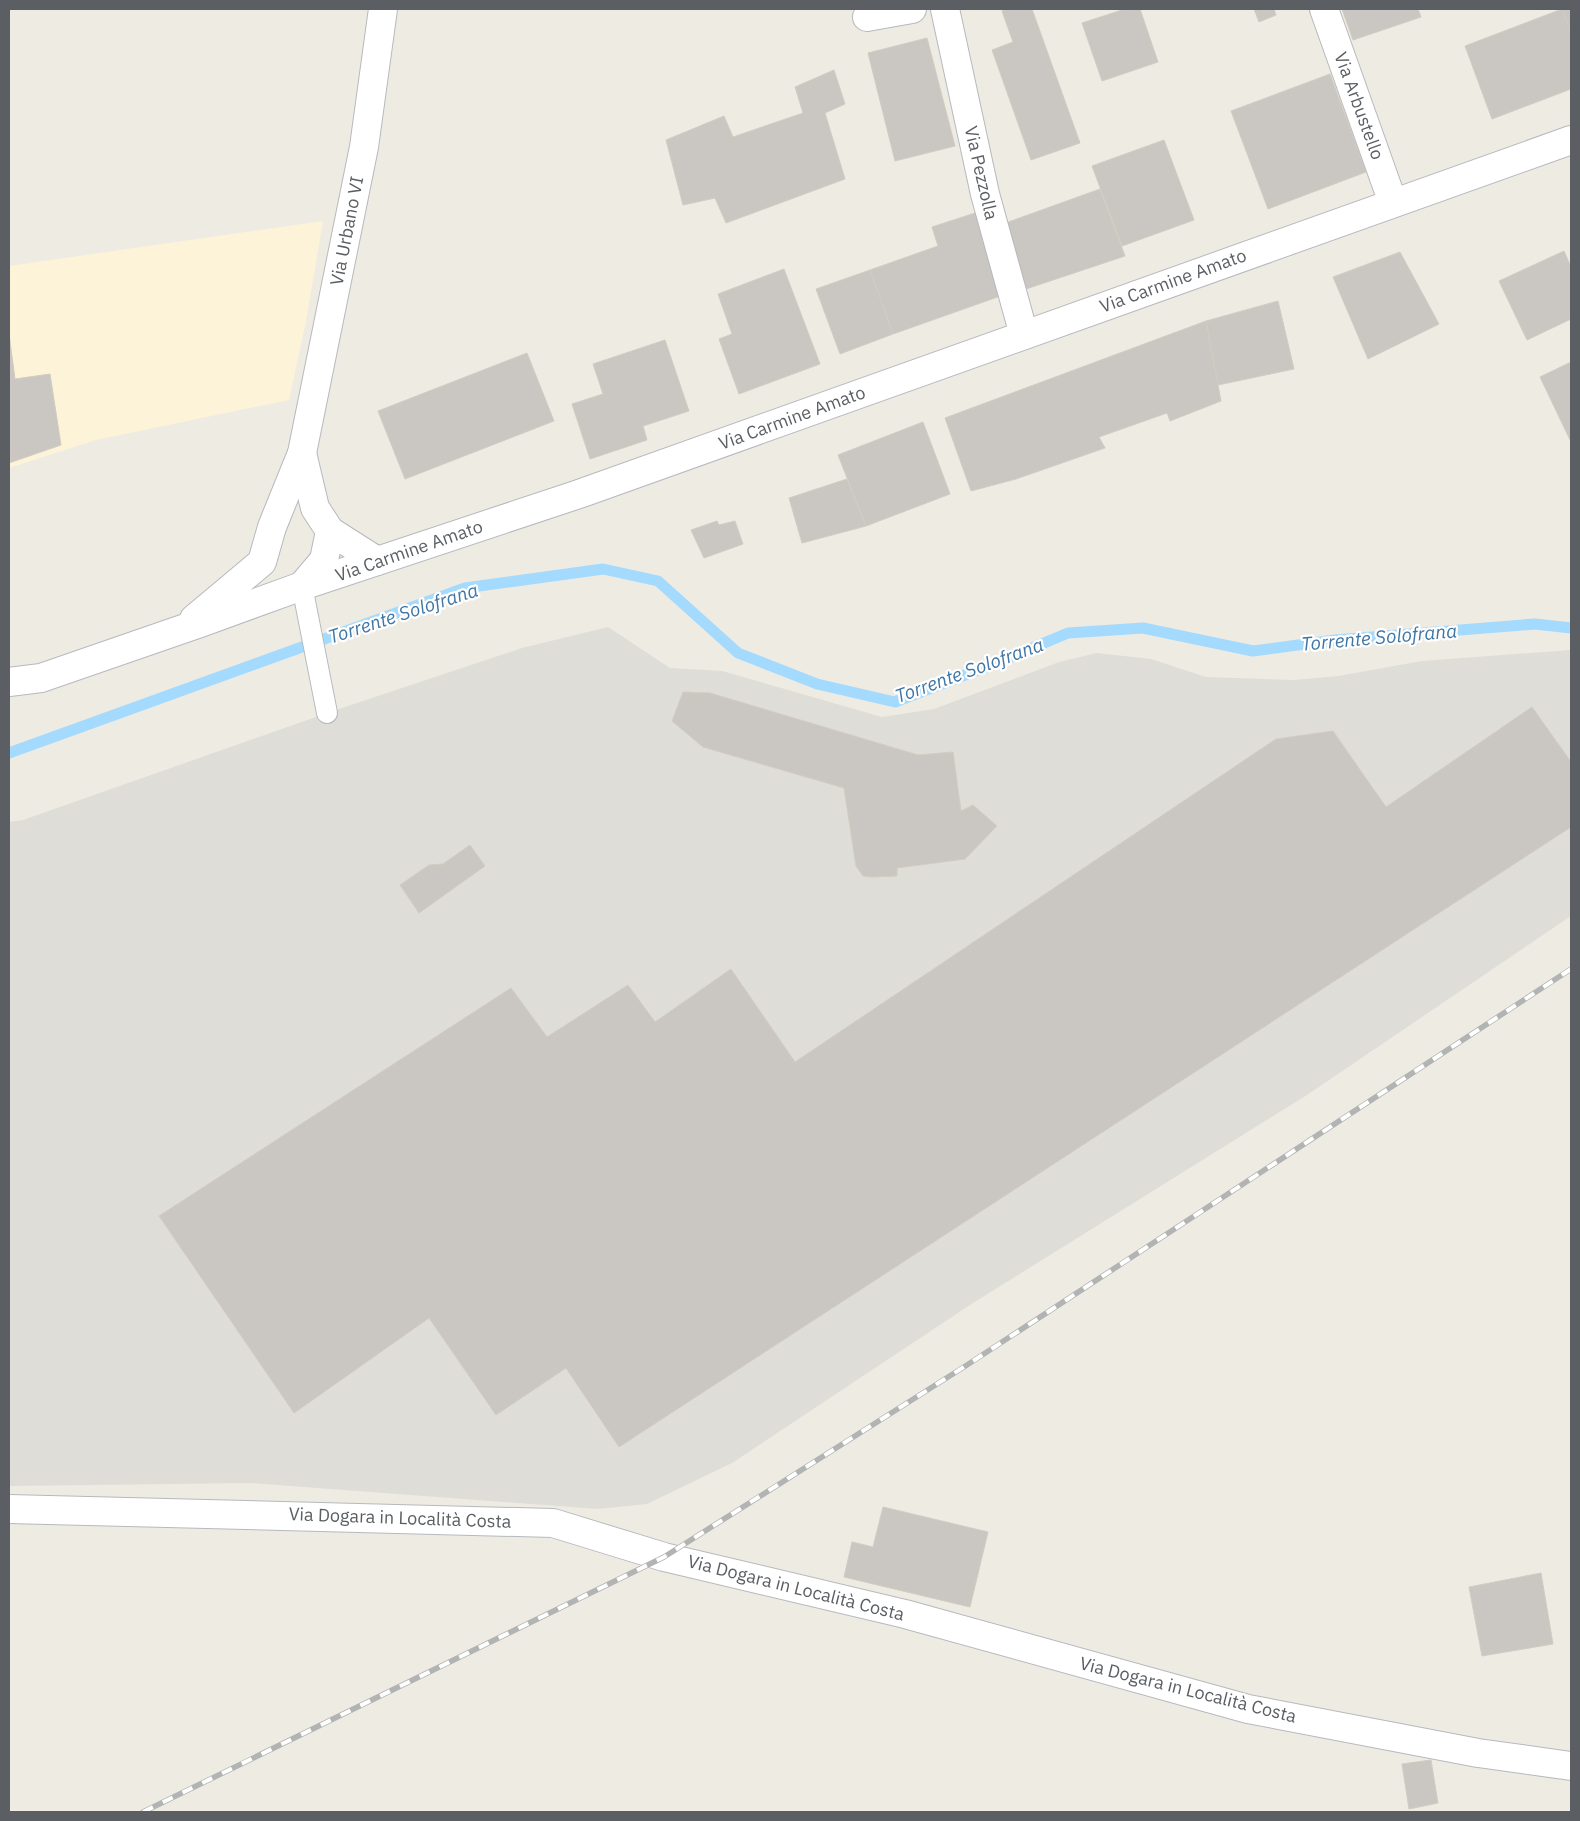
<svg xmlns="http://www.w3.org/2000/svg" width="1580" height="1821" font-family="'IBM Plex Sans',sans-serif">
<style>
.commercial{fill:#fdf3d9}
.industrial{fill:#dfddd7}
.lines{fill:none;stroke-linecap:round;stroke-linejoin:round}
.stream{stroke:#a4dafd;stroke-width:11}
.building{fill:#cac7c2;stroke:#d2ccc1}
.service-casing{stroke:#b6b9bd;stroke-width:22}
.minor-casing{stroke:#b6b9bd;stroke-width:30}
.service{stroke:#fff;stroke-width:20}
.minor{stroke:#fff;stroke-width:28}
.rail-casing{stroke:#b2b3b3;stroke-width:5.5}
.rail{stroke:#fff;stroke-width:4;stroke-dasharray:11;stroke-linecap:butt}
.labels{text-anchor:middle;stroke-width:4.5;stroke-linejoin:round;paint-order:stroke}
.street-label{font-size:18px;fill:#5b5f63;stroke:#fff}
.water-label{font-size:19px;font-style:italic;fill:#3f76a6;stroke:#fff}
</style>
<rect width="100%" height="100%" fill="#eeebe3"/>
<path class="commercial" d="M323,221L306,321L289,400L96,440L9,468V266Z"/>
<path class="industrial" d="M608,627L670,668L722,671L882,717L934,709L1059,662L1097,653L1151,659L1206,677L1294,680L1338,676L1422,661L1571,650V916L1307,1095L973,1303L732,1463L647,1504L598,1509L252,1483L9,1486V822L23,820L327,713L522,648Z"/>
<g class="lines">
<path class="stream" d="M9,753L465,588L603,569L658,581L738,653L817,684L895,702L1001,661L1068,633L1143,628L1253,651L1335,640L1535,624L1571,628"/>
</g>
<g class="building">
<path d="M1007,9H1032L1080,143L1031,160L992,50L1013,42L1002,11Z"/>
<path d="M1125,9H1140L1158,62L1102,81L1082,23Z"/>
<path d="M1254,9H1274L1276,15L1259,22Z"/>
<path d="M1342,9H1418L1421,17L1353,40Z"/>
<path d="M1562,9H1571V33Z"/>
<path d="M1562,9L1571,33V89L1492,119L1465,46Z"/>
<path d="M927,38L955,146L895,161L868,53Z"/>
<path d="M834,70L845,104L825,113L845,179L726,223L715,198L683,205L666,140L724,116L733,137L803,113L795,87Z"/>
<path d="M1330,74L1366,172L1268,209L1231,111Z"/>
<path d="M1164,140L1194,220L1122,246L1092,166Z"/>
<path d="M1100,189L1125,256L1023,290L1000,225Z"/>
<path d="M978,212L1006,294L893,334L870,270L938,246L932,227Z"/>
<path d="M1564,251L1571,267V319L1527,340L1499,281Z"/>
<path d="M1400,252L1439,324L1368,359L1333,277Z"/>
<path d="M784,269L820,364L739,394L719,339L732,334L718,294Z"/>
<path d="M870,270L893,334L840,354L816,289Z"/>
<path d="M1278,301L1294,369L1218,385L1206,321Z"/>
<path d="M1206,321L1221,401L1170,421L1167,413L1099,437L1105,448L1016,479L971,491L945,418Z"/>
<path d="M9,334L15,379L50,374L61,445L9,463Z"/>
<path d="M665,340L689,411L643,426L647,440L590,459L572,404L603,394L593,364Z"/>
<path d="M527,353L554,421L405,479L378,411Z"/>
<path d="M1571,362V442L1540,377Z"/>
<path d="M923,422L950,494L866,526L838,455Z"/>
<path d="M847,479L866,526L802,543L789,498Z"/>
<path d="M717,521L719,525L735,521L743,544L704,558L691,530Z"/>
<path d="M683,692L710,693L918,755L953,752L961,811L973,805L997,826L965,859L897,868V876L872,877L863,876L856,866L844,788L703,747L672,721Z"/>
<path d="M1532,707L1571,762V827L619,1447L566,1368L496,1415L429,1318L294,1413L159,1216L511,988L547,1037L628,985L655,1022L731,969L795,1062L1276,739L1333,731L1386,807Z"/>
<path d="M470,845L485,866L419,913L400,885L429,865L443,864Z"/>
<path d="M883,1507L988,1532L970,1607L844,1577L852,1542L873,1547Z"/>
<path d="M1541,1573L1553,1644L1482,1656L1469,1587Z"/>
<path d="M1431,1760L1438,1803L1409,1809L1402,1764Z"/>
</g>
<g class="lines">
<defs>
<path id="service" d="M302,586L327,713"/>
<g id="minor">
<path d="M945,9L985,194L1024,335"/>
<path d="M1324,9L1393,203"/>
<path d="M867,17L912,9"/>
<path d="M302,453L315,508L330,531L377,561"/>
<path d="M302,586L324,560L330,531"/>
<path d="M194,619L262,562L272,527L302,453L364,147L383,9"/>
<path d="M9,682L41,678L203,622L302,586L579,494L1571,140"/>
<path d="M9,1509L553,1523L664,1557L905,1614L1248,1709L1478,1753L1571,1766"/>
</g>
</defs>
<use href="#service" class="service-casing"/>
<use href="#minor" class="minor-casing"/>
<use href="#service" class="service"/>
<use href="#minor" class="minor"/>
<defs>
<path id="rail" d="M143,1812L664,1557L967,1365L1571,969"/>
</defs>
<use href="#rail" class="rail-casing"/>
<use href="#rail" class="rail"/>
</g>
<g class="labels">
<g class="street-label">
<text transform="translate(1359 106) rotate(70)" y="6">Via Arbustello</text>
<text transform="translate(981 173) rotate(77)" y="6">Via Pezzolla</text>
<text transform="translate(347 231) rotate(-79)" y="6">Via Urbano VI</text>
<text transform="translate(1173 281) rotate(-20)" y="6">Via Carmine Amato</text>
<text transform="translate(792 418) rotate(-20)" y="6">Via Carmine Amato</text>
<text transform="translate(409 551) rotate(-19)" y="6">Via Carmine Amato</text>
<text transform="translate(400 1518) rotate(2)" y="6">Via Dogara in Località Costa</text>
<text transform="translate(796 1588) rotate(14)" y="6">Via Dogara in Località Costa</text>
<text transform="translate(1188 1690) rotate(14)" y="6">Via Dogara in Località Costa</text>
</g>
<g class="water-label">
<text transform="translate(403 613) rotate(-18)" y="7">Torrente Solofrana</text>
<text transform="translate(1379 637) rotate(-5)" y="7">Torrente Solofrana</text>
<text transform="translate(969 670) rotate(-20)" y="7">Torrente Solofrana</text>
</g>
</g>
<rect width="1580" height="1821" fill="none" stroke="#5b5f63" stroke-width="20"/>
</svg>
